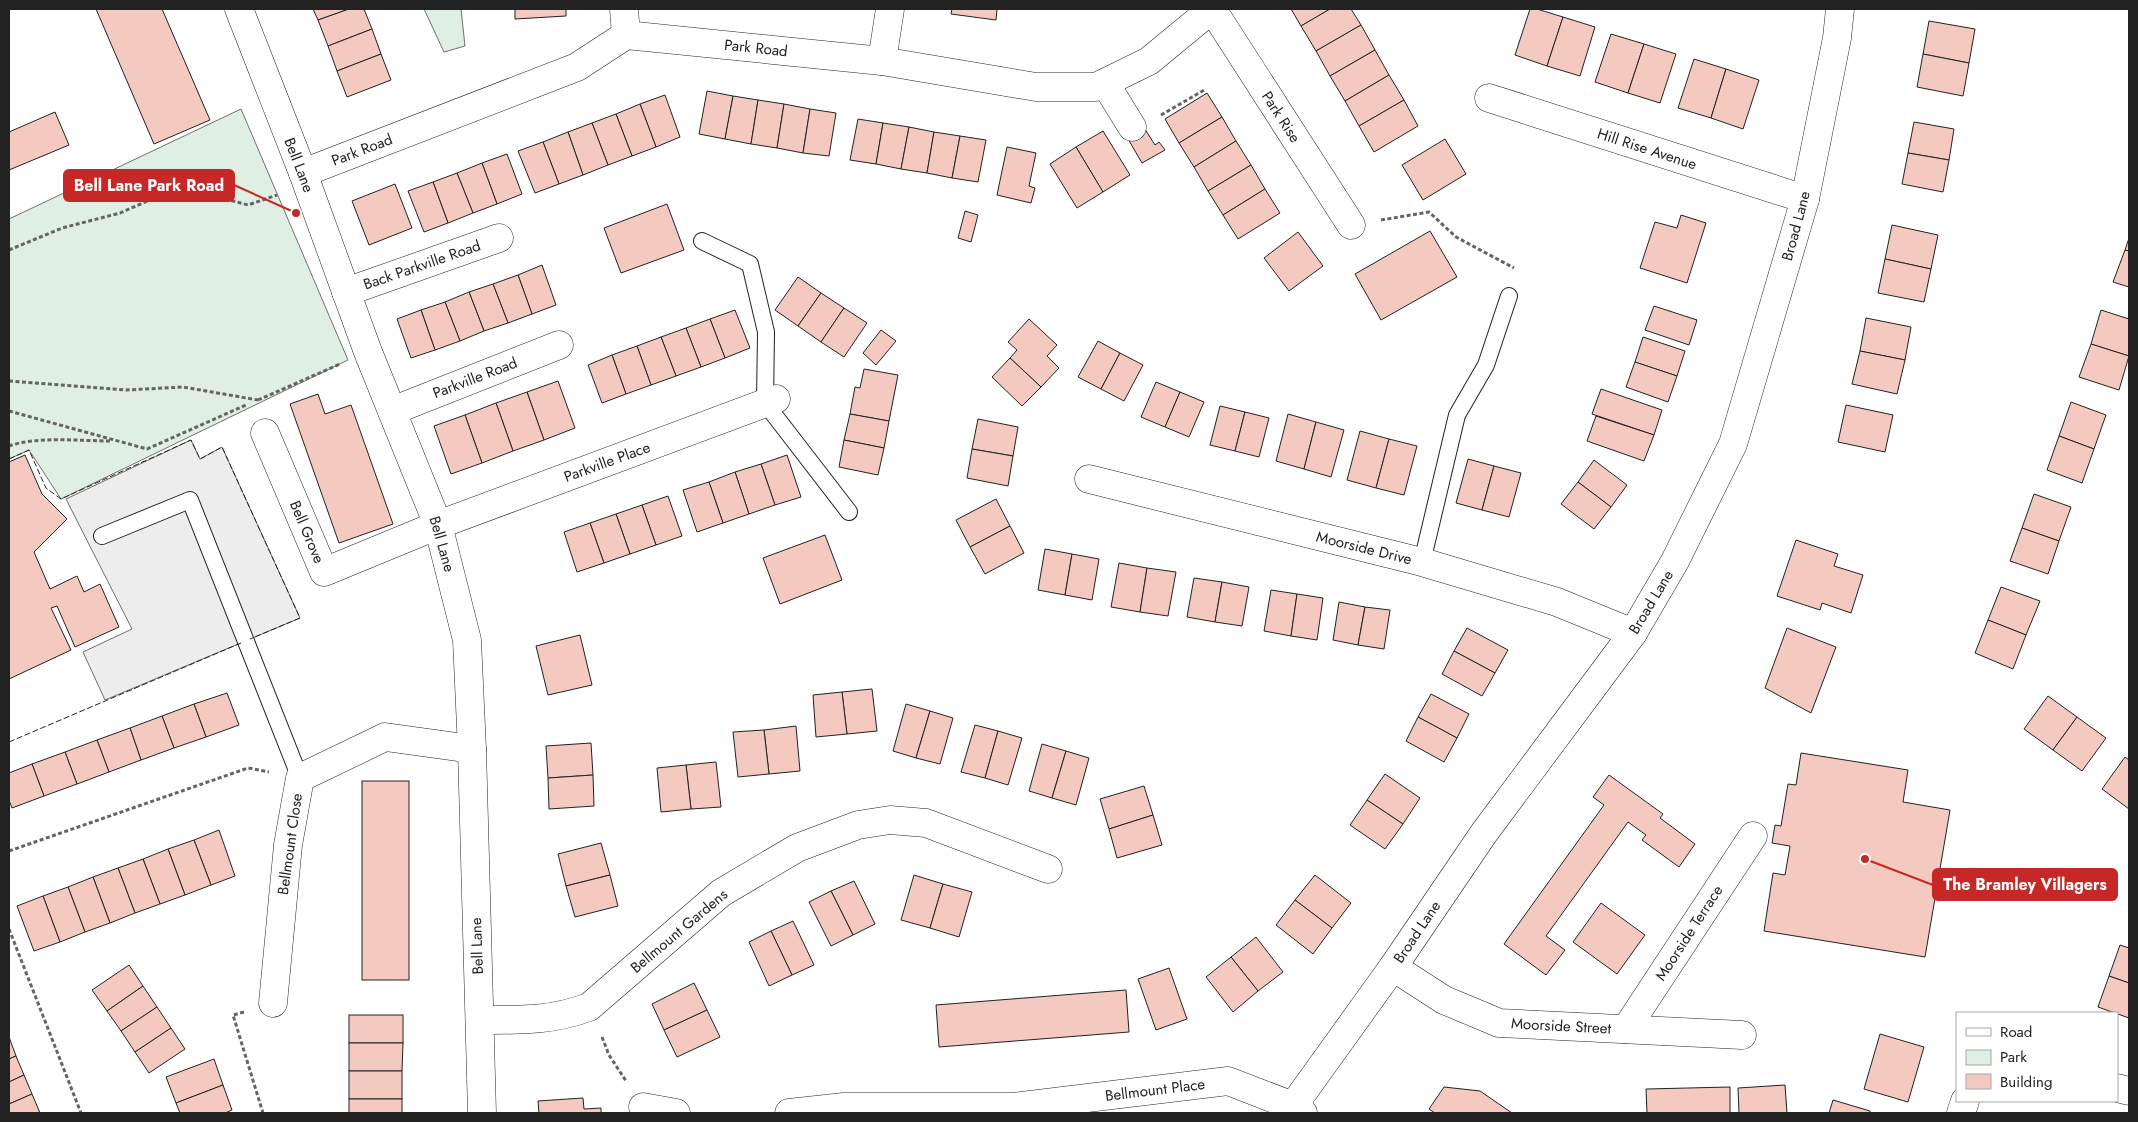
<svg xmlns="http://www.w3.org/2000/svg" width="2138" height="1122" font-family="Jost,sans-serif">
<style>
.green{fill:#e0efe3;stroke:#6f6f6f}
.parking{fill:#ededed;stroke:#6f6f6f}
.building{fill:#f3c9c0;stroke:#222}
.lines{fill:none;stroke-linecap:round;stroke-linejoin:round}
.service-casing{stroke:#222;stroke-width:18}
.minor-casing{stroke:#222;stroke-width:29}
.tertiary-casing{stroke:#222;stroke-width:29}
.path{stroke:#646464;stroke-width:3;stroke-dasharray:4 2.5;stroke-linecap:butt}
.service{stroke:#fff;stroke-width:16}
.minor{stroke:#fff;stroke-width:28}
.tertiary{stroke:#fff;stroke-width:28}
.fence{stroke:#222;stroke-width:1;stroke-dasharray:6 2.5;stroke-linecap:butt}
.labels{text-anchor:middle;stroke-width:4;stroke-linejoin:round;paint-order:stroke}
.street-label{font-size:15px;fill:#222;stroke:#fff}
.leader{fill:none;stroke:#c62828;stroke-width:2}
.callout-dot{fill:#c62828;stroke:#fff;stroke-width:2}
.callout{fill:#c62828;stroke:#c62828;stroke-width:2}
.callout-label{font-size:16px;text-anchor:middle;font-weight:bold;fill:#fff}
</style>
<rect width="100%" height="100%" fill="#fff"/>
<g class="green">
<path d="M424,9H461L465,46L444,52Z"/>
<path d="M241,109L348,360L61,499L29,450L9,459V219Z"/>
</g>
<path class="parking" d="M191,440L200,459L222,447L300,618L105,700L83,652L132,629L66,499Z"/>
<g class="building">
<path d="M96,9H162L210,120L154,144Z"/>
<path d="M313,9H349L318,20Z"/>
<path d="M349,9H364L372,29L328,46L318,20Z"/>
<path d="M515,9H566V16L515,19Z"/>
<path d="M952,9H997L996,20L951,14Z"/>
<path d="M1291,9H1330L1301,26Z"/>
<path d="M1330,9H1351L1361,25L1316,51L1301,26Z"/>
<path d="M1530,9H1537L1563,17L1547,66L1515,55Z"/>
<path d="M1563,17L1595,27L1580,76L1547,66Z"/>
<path d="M1929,21L1975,29L1969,63L1923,54Z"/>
<path d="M1361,25L1375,50L1330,76L1316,51Z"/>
<path d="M372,29L381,54L337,71L328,46Z"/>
<path d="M1611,34L1644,44L1628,93L1595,82Z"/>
<path d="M1644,44L1676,54L1660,103L1628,93Z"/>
<path d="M1375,50L1389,75L1345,101L1330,76Z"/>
<path d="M381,54L391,80L347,97L337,71Z"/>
<path d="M1923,54L1969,63L1963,96L1917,87Z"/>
<path d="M1694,59L1726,69L1711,118L1678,108Z"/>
<path d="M1726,69L1759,80L1743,129L1711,118Z"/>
<path d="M1389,75L1404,100L1359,126L1345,101Z"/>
<path d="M707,91L733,96L725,139L699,134Z"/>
<path d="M1207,93L1222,117L1179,143L1165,119Z"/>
<path d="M665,95L680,137L656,147L640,104Z"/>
<path d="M733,96L758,100L751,144L725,139Z"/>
<path d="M758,100L784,104L777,148L751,144Z"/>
<path d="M1404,100L1418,126L1374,152L1359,126Z"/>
<path d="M640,104L656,147L632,156L616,114Z"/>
<path d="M784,104L810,109L803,153L777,148Z"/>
<path d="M810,109L836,113L829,156L803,153Z"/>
<path d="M55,112L69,145L9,170V132Z"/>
<path d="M616,114L632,156L608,165L592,123Z"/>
<path d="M1222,117L1236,141L1194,167L1179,143Z"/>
<path d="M858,119L883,123L876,164L850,160Z"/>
<path d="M1914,122L1954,129L1949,160L1908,153Z"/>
<path d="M592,123L608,165L583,175L568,132Z"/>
<path d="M883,123L909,127L901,169L876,164Z"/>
<path d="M1141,123L1155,145L1159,142L1165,150L1142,163L1124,132Z"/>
<path d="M909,127L934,132L927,173L901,169Z"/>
<path d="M1103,131L1130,175L1103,192L1076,147Z"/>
<path d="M568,132L583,175L559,184L543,142Z"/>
<path d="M934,132L960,136L952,178L927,173Z"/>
<path d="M960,136L986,140L978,182L952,178Z"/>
<path d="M1445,139L1466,174L1423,200L1402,165Z"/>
<path d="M1236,141L1251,165L1208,191L1194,167Z"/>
<path d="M543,142L559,184L535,193L518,151Z"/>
<path d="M1007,147L1036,153L1029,186L1035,188L1031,203L997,195Z"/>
<path d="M1076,147L1103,192L1077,208L1050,164Z"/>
<path d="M1908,153L1949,160L1943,192L1902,184Z"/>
<path d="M507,154L522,194L497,204L482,163Z"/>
<path d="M482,163L497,204L473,213L457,173Z"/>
<path d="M1251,165L1265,189L1223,215L1208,191Z"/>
<path d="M457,173L473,213L448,223L433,182Z"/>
<path d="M433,182L448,223L424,232L408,191Z"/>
<path d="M395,184L412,228L369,245L352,201Z"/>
<path d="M1265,189L1280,213L1238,239L1223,215Z"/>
<path d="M667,204L684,250L621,273L604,228Z"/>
<path d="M965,211L978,215L971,242L958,238Z"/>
<path d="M1681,215L1706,223L1687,283L1640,268L1655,222L1677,228Z"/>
<path d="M1892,225L1938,235L1931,269L1885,259Z"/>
<path d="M1430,231L1457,277L1381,320L1355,274Z"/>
<path d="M1298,232L1323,266L1289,291L1264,258Z"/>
<path d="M2129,238V251L2125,250Z"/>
<path d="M2125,250L2129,251V287L2113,282Z"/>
<path d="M1885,259L1931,269L1924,302L1878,293Z"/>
<path d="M542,265L556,305L532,314L518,275Z"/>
<path d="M518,275L532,314L508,323L493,284Z"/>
<path d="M798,277L821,293L798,326L775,310Z"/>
<path d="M493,284L508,323L484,331L469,292Z"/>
<path d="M469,292L484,331L460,341L445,302Z"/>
<path d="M821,293L844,308L821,342L798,326Z"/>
<path d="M445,302L460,341L435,350L421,310Z"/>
<path d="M1654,306L1697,320L1689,345L1645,330Z"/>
<path d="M844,308L867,323L844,357L821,342Z"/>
<path d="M421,310L435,350L411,358L397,319Z"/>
<path d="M735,310L750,348L725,358L710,319Z"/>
<path d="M2101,310L2129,319V356L2091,344Z"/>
<path d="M1866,318L1911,327L1905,360L1860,351Z"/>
<path d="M710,319L725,358L701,367L686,328Z"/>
<path d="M1029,319L1057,345L1047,356L1059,368L1041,387L1010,358L1017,350L1008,342Z"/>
<path d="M686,328L701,367L676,376L661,337Z"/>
<path d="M881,330L896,341L876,365L863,353Z"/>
<path d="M661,337L676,376L651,385L637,346Z"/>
<path d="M1643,337L1685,351L1677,376L1635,362Z"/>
<path d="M1098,341L1120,353L1101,389L1078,377Z"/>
<path d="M2091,344L2129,356L2119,390L2079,377Z"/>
<path d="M637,346L651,385L626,394L612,355Z"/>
<path d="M1860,351L1905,360L1897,394L1852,384Z"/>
<path d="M1120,353L1143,365L1124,401L1101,389Z"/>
<path d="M612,355L626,394L602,403L588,365Z"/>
<path d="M1010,358L1041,387L1022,406L992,377Z"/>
<path d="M1635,362L1677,376L1668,402L1626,387Z"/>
<path d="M864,369L898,375L889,421L850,414L855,387L860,388Z"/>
<path d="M558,381L575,428L544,440L527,392Z"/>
<path d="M1156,382L1180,392L1165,427L1141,417Z"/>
<path d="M1601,389L1662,410L1654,435L1592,414Z"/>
<path d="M527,392L544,440L513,451L496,403Z"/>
<path d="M1180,392L1204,402L1189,437L1165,427Z"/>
<path d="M318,394L325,414L351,405L393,524L339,543L290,404Z"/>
<path d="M2071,402L2106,415L2094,449L2059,436Z"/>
<path d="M496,403L513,451L482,463L465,415Z"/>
<path d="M1846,405L1893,415L1885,452L1838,442Z"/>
<path d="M1220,406L1245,412L1235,451L1210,445Z"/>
<path d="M1245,412L1269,418L1259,457L1235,451Z"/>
<path d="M850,414L889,421L884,448L844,440Z"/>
<path d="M1288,414L1316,422L1304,469L1276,461Z"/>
<path d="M465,415L482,463L451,474L434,426Z"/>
<path d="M1596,416L1654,435L1644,461L1587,441Z"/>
<path d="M978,419L1018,427L1013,456L972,449Z"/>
<path d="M1316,422L1344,430L1331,477L1304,469Z"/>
<path d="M1360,431L1389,439L1376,488L1347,480Z"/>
<path d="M2059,436L2094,449L2082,483L2047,470Z"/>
<path d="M1389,439L1417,446L1404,495L1376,488Z"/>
<path d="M844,440L884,448L878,475L839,467Z"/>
<path d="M972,449L1013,456L1008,486L967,478Z"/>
<path d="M25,455L42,494L67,519L34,552L50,589L77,576L84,592L100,584L119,627L75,647L57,606L51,608L71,650L9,679V462Z"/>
<path d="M787,455L801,497L775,505L761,464Z"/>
<path d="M1468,459L1494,466L1482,510L1456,503Z"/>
<path d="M1594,460L1627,485L1611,507L1578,482Z"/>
<path d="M761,464L775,505L749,514L735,472Z"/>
<path d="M1494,466L1521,473L1509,517L1482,510Z"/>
<path d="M735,472L749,514L723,523L709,482Z"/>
<path d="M709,482L723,523L697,532L683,490Z"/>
<path d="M1578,482L1611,507L1594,529L1561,504Z"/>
<path d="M2034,494L2071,507L2059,541L2022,528Z"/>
<path d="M668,496L682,536L656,545L642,505Z"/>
<path d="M996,499L1010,526L970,547L956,520Z"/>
<path d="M642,505L656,545L630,554L616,514Z"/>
<path d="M616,514L630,554L604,563L590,523Z"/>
<path d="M590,523L604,563L577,572L564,532Z"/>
<path d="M1010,526L1024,553L985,574L970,547Z"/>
<path d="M2022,528L2059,541L2048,574L2010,561Z"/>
<path d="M825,535L842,580L780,604L763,558Z"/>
<path d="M1796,540L1838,554L1834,566L1863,575L1851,613L1822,603L1820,610L1777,596Z"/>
<path d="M1045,549L1072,554L1065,595L1038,590Z"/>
<path d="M1072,554L1099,559L1092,600L1065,595Z"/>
<path d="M1119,563L1147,568L1140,612L1111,607Z"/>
<path d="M1147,568L1176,572L1168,616L1140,612Z"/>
<path d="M1194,578L1222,582L1215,622L1187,617Z"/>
<path d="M1222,582L1249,587L1242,626L1215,622Z"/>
<path d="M2001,587L2040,601L2026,635L1988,620Z"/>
<path d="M1271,590L1297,594L1291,636L1264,631Z"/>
<path d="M1297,594L1323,598L1317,640L1291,636Z"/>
<path d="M1339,602L1365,607L1358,645L1333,640Z"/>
<path d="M1365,607L1390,610L1384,649L1358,645Z"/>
<path d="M1988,620L2026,635L2013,669L1975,653Z"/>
<path d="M1467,628L1508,650L1495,673L1454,651Z"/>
<path d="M1787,628L1836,647L1811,713L1765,688Z"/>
<path d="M580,635L592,685L548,695L536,646Z"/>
<path d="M1454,651L1495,673L1482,696L1442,674Z"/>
<path d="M872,689L877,731L847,734L842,692Z"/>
<path d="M842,692L847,734L816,737L813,695Z"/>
<path d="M227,693L239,725L206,737L194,704Z"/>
<path d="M1431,694L1469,714L1457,738L1418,717Z"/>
<path d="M2048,696L2077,717L2053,750L2024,729Z"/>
<path d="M194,704L206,737L174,748L162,716Z"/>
<path d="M906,704L930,711L916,758L893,751Z"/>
<path d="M930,711L953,718L940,764L916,758Z"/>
<path d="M162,716L174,748L141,760L130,728Z"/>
<path d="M1418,717L1457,738L1444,762L1406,741Z"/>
<path d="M2077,717L2106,738L2082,771L2053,750Z"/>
<path d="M975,725L998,731L985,778L961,772Z"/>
<path d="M796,726L800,771L769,774L764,730Z"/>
<path d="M130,728L141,760L109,772L97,740Z"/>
<path d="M764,730L769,774L738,777L733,732Z"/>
<path d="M998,731L1022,738L1008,785L985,778Z"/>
<path d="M97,740L109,772L77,784L65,752Z"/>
<path d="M591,743L593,775L548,778L546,746Z"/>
<path d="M1042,744L1066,751L1052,798L1029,791Z"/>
<path d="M1066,751L1089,758L1076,805L1052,798Z"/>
<path d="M65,752L77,784L44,796L32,764Z"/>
<path d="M1801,753L1908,770L1903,802L1950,810L1925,957L1764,931L1773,873L1785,875L1790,846L1772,843L1775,825L1781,826L1788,784L1796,785Z"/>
<path d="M2125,757L2129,760V809L2102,789Z"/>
<path d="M716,762L721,807L691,809L686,765Z"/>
<path d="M32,764L44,796L12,808L9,800V773Z"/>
<path d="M686,765L691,809L661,812L657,768Z"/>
<path d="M1385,774L1420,798L1403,824L1367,800Z"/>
<path d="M593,775L594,806L549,809L548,778Z"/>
<path d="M1609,775L1663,814L1660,818L1695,844L1679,867L1642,840L1646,835L1628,822L1546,936L1565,950L1546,975L1504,944L1604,805L1593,797Z"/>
<rect x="362" y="781" width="47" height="199"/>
<path d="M1144,786L1153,815L1109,829L1100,799Z"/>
<path d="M1367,800L1403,824L1385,849L1350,825Z"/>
<path d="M1153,815L1162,845L1117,858L1109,829Z"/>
<path d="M219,830L235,876L211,885L194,840Z"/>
<path d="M194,840L211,885L185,895L168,849Z"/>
<path d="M601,843L610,875L566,886L558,854Z"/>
<path d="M168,849L185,895L160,904L143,859Z"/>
<path d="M143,859L160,904L135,913L118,868Z"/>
<path d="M118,868L135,913L110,923L93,877Z"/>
<path d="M610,875L618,906L575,917L566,886Z"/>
<path d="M914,875L943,884L930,928L901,920Z"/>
<path d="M1315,875L1351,903L1332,928L1295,900Z"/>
<path d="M93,877L110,923L85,932L68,887Z"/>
<path d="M854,881L875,924L853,935L831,891Z"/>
<path d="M943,884L972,892L959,937L930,928Z"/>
<path d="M68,887L85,932L60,942L43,896Z"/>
<path d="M831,891L853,935L831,946L809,902Z"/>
<path d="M43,896L60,942L34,951L17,906Z"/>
<path d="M1295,900L1332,928L1313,954L1276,925Z"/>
<path d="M1601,903L1645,935L1617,974L1573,942Z"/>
<path d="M793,921L814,965L792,975L771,931Z"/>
<path d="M771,931L792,975L769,986L749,942Z"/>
<path d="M1256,937L1283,972L1258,991L1231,957Z"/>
<path d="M2120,945L2129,948V983L2109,976Z"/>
<path d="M1231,957L1258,991L1233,1012L1206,977Z"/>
<path d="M129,965L143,986L107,1011L92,990Z"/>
<path d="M1169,968L1187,1019L1156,1030L1138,979Z"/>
<path d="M2109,976L2129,983V1018L2098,1007Z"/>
<path d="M694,983L707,1010L664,1030L652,1004Z"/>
<path d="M143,986L157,1007L121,1031L107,1011Z"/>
<path d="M1126,990L1129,1032L939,1047L936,1005Z"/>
<path d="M157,1007L171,1028L135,1052L121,1031Z"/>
<path d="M707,1010L720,1037L677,1057L664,1030Z"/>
<rect x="349" y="1015" width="54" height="28"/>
<path d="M171,1028L185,1049L149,1073L135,1052Z"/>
<path d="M1880,1034L1924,1047L1908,1102L1864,1089Z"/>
<path d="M9,1037L16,1056L9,1059Z"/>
<path d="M349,1043H403L402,1071H349Z"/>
<path d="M16,1056L24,1075L9,1082V1059Z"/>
<path d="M214,1059L223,1085L176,1103L166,1077Z"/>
<rect x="349" y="1071" width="53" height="28"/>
<path d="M24,1075L32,1094L9,1104V1082Z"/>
<path d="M223,1085L232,1110L225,1113H180L176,1103Z"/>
<path d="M1785,1085L1787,1113H1739L1738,1088Z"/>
<path d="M1444,1087L1480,1091L1512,1113H1435L1429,1109Z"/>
<path d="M1730,1087V1113H1647L1646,1089Z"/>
<path d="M32,1094L40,1113H9V1104Z"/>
<path d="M583,1098L584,1109L601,1108V1113H539L538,1101Z"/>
<rect x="349" y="1099" width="53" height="14"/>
<path d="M1833,1100L1870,1111V1113H1829Z"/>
</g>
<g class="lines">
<defs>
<g id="service">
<path d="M702,241L750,264L766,332L765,403L849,512"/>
<path d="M102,536L190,500L300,778"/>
<path d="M1422,562L1457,415L1486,365L1509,296"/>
</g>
<g id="minor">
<path d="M239,9L303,173L368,352L438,525L467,640L472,749L482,1113"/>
<path d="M624,9L626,35"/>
<path d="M1212,9L1351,225"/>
<path d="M882,61L890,9"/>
<path d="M1105,83L1132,127"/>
<path d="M1489,98L1805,199"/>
<path d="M303,173L577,67L626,35L882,61L1036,87H1096L1149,61L1212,9"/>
<path d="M346,292L499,238"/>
<path d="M392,411L559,345"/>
<path d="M265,433L324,572L438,525L776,399"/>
<path d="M1089,479L1422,562L1557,602L1633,633"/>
<path d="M1393,967L1444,1000L1499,1023L1742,1035"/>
<path d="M273,1003L288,845L300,778L385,737L472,749"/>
<path d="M481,1020C521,1020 551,1021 589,1007L721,893L797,848L858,825L890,820L926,823L1048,869"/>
<path d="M1626,1029L1753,836"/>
<path d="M2117,1088L2129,1091"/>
<path d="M643,1107L676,1113"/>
<path d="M789,1113L844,1107H1013L1228,1081L1293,1106L1303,1113"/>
<path d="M1961,1113L1965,1101"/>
</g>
<path id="tertiary" d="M1288,1113L1393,967L1484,833L1633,633L1675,561L1733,444L1805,199L1837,38L1840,9"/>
</defs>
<use href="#service" class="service-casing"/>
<use href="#minor" class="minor-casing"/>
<use href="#tertiary" class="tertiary-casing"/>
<g class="path">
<path d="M1161,115L1206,89"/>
<path d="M1381,220L1429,212L1456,237L1514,268"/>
<path d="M9,250L62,228L120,213L170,191L226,199L248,205L277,195"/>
<path d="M9,381L126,390L183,387L258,400"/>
<path d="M258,400L340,364"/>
<path d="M9,411L147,449L246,405"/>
<path d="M9,446C37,436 81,441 111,441"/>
<path d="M9,851L248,768L269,772"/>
<path d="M9,929L81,1113"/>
<path d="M244,1012L233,1015L263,1113"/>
<path d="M602,1037L609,1055L626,1081"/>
</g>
<use href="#service" class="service"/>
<use href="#minor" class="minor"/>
<use href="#tertiary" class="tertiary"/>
<g class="fence">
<path d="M9,459L29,450L46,488L61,499L191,440L200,459L222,447L300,618L250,639"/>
<path d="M9,742L241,643"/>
</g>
</g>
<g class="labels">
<g class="street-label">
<text transform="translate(756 48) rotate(6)" y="5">Park Road</text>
<text transform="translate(1281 117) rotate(57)" y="5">Park Rise</text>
<text transform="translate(1647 149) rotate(18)" y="5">Hill Rise Avenue</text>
<text transform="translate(362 150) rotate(-21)" y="5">Park Road</text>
<text transform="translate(299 165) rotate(69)" y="5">Bell Lane</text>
<text transform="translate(1796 226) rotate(-75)" y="5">Broad Lane</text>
<text transform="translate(422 265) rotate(-19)" y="5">Back Parkville Road</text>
<text transform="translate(475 378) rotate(-21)" y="5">Parkville Road</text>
<text transform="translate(607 462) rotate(-20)" y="5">Parkville Place</text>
<text transform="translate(307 532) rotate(67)" y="5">Bell Grove</text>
<text transform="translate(442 544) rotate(74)" y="5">Bell Lane</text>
<text transform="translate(1364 548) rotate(14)" y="5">Moorside Drive</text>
<text transform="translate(1651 602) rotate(-59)" y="5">Broad Lane</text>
<text transform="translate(290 844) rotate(-82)" y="5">Bellmount Close</text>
<text transform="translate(679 931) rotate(-40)" y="5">Bellmount Gardens</text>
<text transform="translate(1417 932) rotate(-56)" y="5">Broad Lane</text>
<text transform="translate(1689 933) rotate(-57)" y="5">Moorside Terrace</text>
<text transform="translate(477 946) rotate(-92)" y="5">Bell Lane</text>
<text transform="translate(1561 1026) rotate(3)" y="5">Moorside Street</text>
<text transform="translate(1155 1090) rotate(-7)" y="5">Bellmount Place</text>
</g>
</g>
<path class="leader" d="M296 213L234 185M1865 859L1933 885"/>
<g class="callout-dot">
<circle cx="296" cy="213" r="5"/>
<circle cx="1865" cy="859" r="5"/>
</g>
<g class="callout">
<rect x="64" y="170" width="170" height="31" rx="5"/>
<rect x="1933" y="869" width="184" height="31" rx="5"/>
</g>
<g class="callout-label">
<text x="149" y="191">Bell Lane Park Road</text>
<text x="2025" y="890">The Bramley Villagers</text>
</g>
<rect width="2138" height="1122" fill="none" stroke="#222222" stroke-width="20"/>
<rect x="1956" y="1012" width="162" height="90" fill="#ffffff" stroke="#a7a7a7"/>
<rect x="1966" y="1028" width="25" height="8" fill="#ffffff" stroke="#a7a7a7"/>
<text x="2000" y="1037" font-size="15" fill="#222222">Road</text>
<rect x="1966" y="1050" width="25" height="15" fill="#e0efe3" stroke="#a7a7a7"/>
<text x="2000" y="1062" font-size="15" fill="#222222">Park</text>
<rect x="1966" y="1074" width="25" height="15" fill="#f3c9c0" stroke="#a7a7a7"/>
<text x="2000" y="1087" font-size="15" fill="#222222">Building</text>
</svg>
